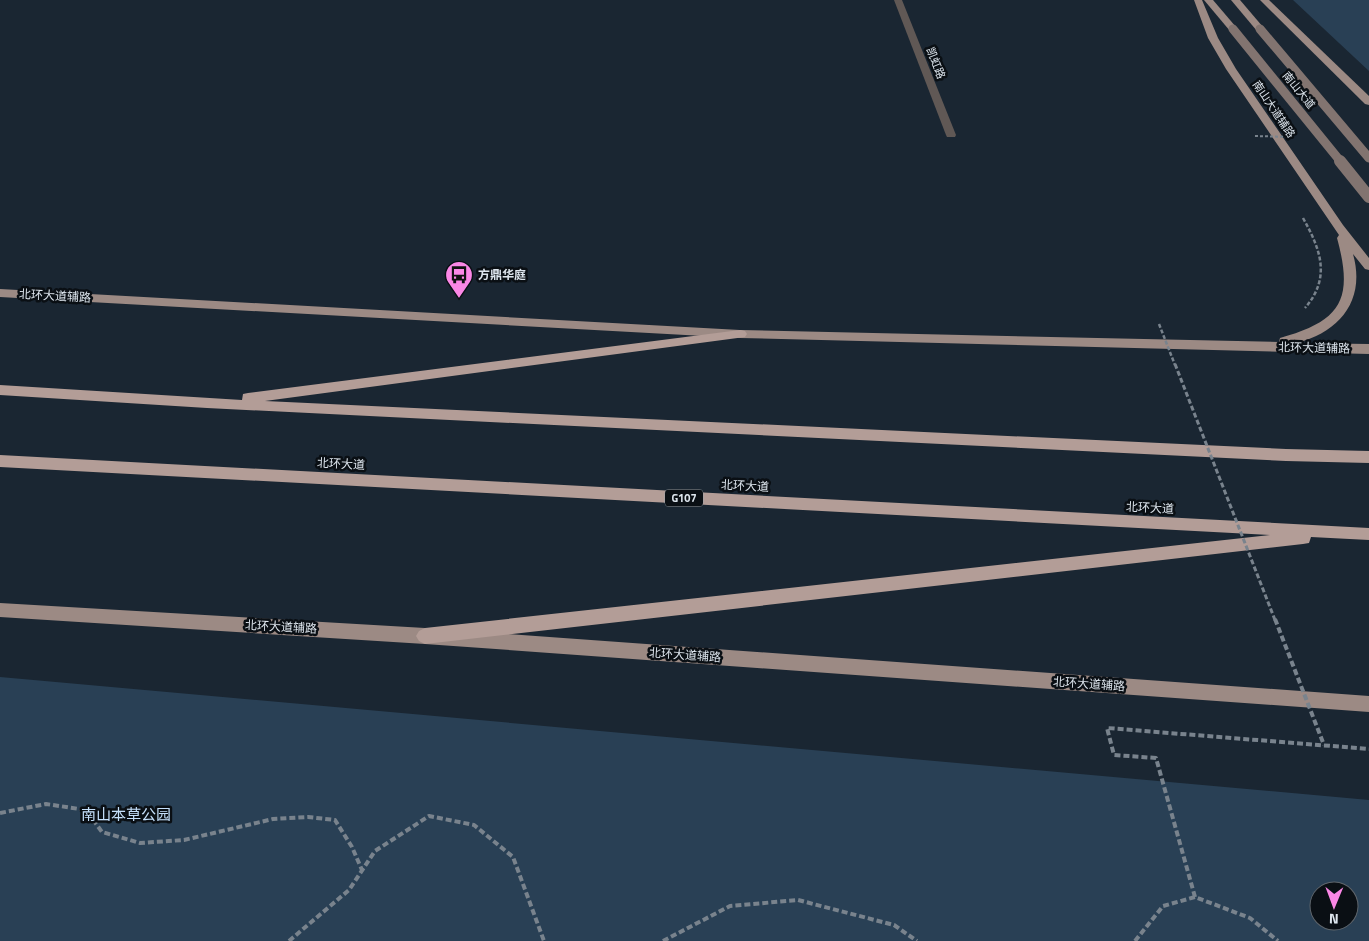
<svg xmlns="http://www.w3.org/2000/svg" width="1369" height="941" font-family="'Titillium Web','Noto Sans SC',sans-serif">
<style>
.green{fill:#294055;fill-rule:evenodd}
.lines{fill:none;stroke-linecap:round;stroke-linejoin:round}
.path-far1{stroke:#79838d;stroke-width:2.5;stroke-dasharray:4 2;stroke-linecap:butt}
.path{stroke:#79838d;stroke-width:4;stroke-dasharray:6 3;stroke-linecap:butt}
.street{fill:#605855;fill-rule:evenodd}
.primary{fill:#9c8a84;fill-rule:evenodd}
.highway{fill:#b39d97;fill-rule:evenodd}
.path-bridge-far3{stroke:#79838d;stroke-width:2;stroke-dasharray:3 2;stroke-linecap:butt}
.path-bridge-far2{stroke:#79838d;stroke-width:2.5;stroke-dasharray:4 2;stroke-linecap:butt}
.path-bridge-far1{stroke:#79838d;stroke-width:3;stroke-dasharray:5 2.5;stroke-linecap:butt}
.path-bridge{stroke:#79838d;stroke-width:4;stroke-dasharray:6 3;stroke-linecap:butt}
.secondary-bridge-far1{stroke:#827470;stroke-width:9}
.secondary-bridge{stroke:#827470;stroke-width:12}
.labels{text-anchor:middle;stroke-width:5;stroke-linejoin:round;paint-order:stroke}
.far-street-label{font-size:11px;fill:#dee6ee;stroke:#0a0f14}
.shield{fill:#0a0f14;stroke:#9ea6ad;stroke-width:1}
.shield-label{font-size:11px;font-weight:bold;fill:#dee6ee}
.poi-label{font-size:12px;font-weight:bold;fill:#dee6ee;stroke:#0a0f14;text-anchor:start}
.street-label{font-size:12px;fill:#dee6ee;stroke:#0a0f14}
.near-park-label{font-size:15px;fill:#c5e0fb;stroke:#0a0f14}
</style>
<rect width="100%" height="100%" fill="#1a2632"/>
<g class="green">
<path d="M1293,0H1369V71Z"/>
<path d="M0,677L1369,800V941H0ZM1319,891H1349V921H1319Z"/>
</g>
<g class="lines">
<path class="path-far1" d="M1303,218C1321,250 1331,278 1305,308"/>
<g class="path">
<path d="M0,813L46,804L86,810L102,832L140,843L184,840L273,819L308,817L335,820L352,847L362,870"/>
<path d="M1195,897L1156,758L1114,755L1107,728L1369,749"/>
<path d="M289,941L349,890L375,851L429,816L474,825L513,857L544,941"/>
<path d="M663,941L730,906L798,900L894,925L917,941"/>
<path d="M1135,941L1163,906L1195,897L1250,918L1278,941"/>
</g>
<path class="street" d="M894,0H902L956,135L955,137H947L946,135Z"/>
<g class="primary">
<path d="M1194,0H1202L1218,38L1236,69L1343,225L1369,258V270L1365,269L1353,254C1366,300 1340,332 1297,343L1369,344V354L740,338L0,297V289L740,330L1279,342L1280,338C1341,321 1354,300 1337,238L1339,235L1226,69L1208,38Z"/>
<path d="M1204,0H1213L1236,27V31H1230Z"/>
<path d="M1231,0H1240L1263,27V31H1257Z"/>
<path d="M1260,0H1269L1369,96V105L1365,104Z"/>
<path d="M0,603L425,628L1369,696V712L425,644L0,617Z"/>
</g>
<g class="highway">
<path d="M740,330L745,331L747,334L745,337L265,401L1286,449L1369,451V463L1286,461L207,408L0,395V385L242,400L243,394L248,393Z"/>
<path d="M0,455L1369,528V540L1311,537L1309,543L1303,544L425,644L419,641L416,636L419,631L425,628L1270,535L0,467Z"/>
</g>
<path class="path-bridge-far3" d="M1255,136L1291,137"/>
<path class="path-bridge-far2" d="M1159,324L1175,365"/>
<path class="path-bridge-far1" d="M1175,364L1275,620"/>
<path class="path-bridge" d="M1275,619L1324,745"/>
<g class="secondary-bridge-far1">
<path d="M1233,29L1341,162"/>
<path d="M1260,29L1369,158"/>
</g>
<path class="secondary-bridge" d="M1340,161L1369,197"/>
</g>
<defs>
<symbol id="bus-pin" viewBox="-11 -11 22 30"><path d="M0 17L-7.5 6A9.5 9.5 0 1 1 7.5 6Z" fill="#fb87e6" stroke="#0a0f14"/><path d="M-5-6H5V4H4V6H2V4H-2V6H-4V4H-5ZM-3.5-4V0h7V-4ZM-3.5 1.2v1.5H-2V1.2ZM2 1.2v1.5H3.5V1.2Z" fill="#111"/></symbol>
</defs>
<g fill-rule="evenodd">
<use href="#bus-pin" x="443" y="259" width="32" height="43"/>
</g>
<g class="labels">
<g class="far-street-label">
<text transform="translate(936 63) rotate(69)" y="4">凯虹路</text>
<text transform="translate(1299 90) rotate(51)" y="4">南山大道</text>
<text transform="translate(1274 109) rotate(56)" y="4">南山大道辅路</text>
</g>
<rect class="shield" x="665" y="489.5" width="38" height="17" rx="4"/>
<g class="shield-label">
<text x="684" y="502">G107</text>
</g>
<g class="poi-label">
<text x="478" y="279">方鼎华庭</text>
</g>
<g class="street-label">
<text transform="translate(55 296) rotate(3)" y="4">北环大道辅路</text>
<text transform="translate(1314 348) rotate(1)" y="4">北环大道辅路</text>
<text transform="translate(341 464) rotate(3)" y="4">北环大道</text>
<text transform="translate(745 486) rotate(3)" y="4">北环大道</text>
<text transform="translate(1150 508) rotate(3)" y="4">北环大道</text>
<text transform="translate(281 627) rotate(3)" y="4">北环大道辅路</text>
<text transform="translate(685 655) rotate(4)" y="4">北环大道辅路</text>
<text transform="translate(1089 684) rotate(4)" y="4">北环大道辅路</text>
</g>
<g class="near-park-label">
<text x="126" y="820">南山本草公园</text>
</g>
</g>
<g transform="translate(1334 906) rotate(181)"><circle r="24" fill="#0a0f14" stroke="#5f656b"/>
<path d="M0-4L9 19L0 12L-9 19Z" fill="#fb87e6"/>
<text y="-8" font-size="14" font-weight="bold" text-anchor="middle" fill="#dee6ee">N</text>
</g>
</svg>
